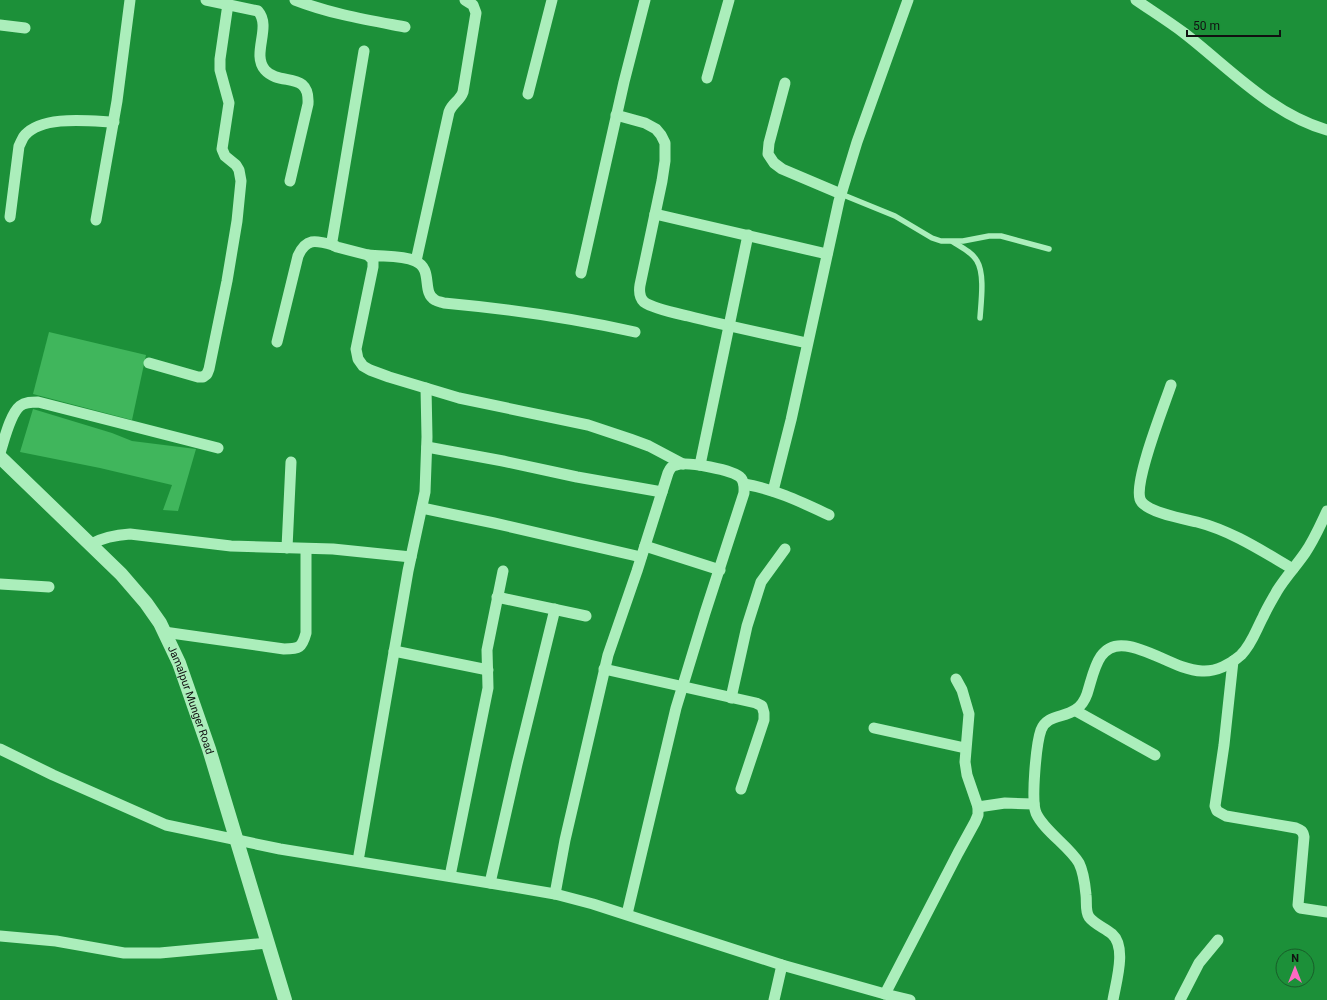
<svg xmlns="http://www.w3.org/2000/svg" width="1327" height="1000" font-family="Roboto,sans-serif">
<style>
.building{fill:#40b65c}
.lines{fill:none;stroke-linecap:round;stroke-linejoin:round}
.service{stroke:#abeebb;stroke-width:5.5}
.minor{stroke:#abeebb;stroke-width:11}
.tertiary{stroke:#abeebb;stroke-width:14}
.labels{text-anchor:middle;stroke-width:3.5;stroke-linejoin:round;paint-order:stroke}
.street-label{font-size:11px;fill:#111;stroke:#1c9039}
</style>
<rect width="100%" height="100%" fill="#1c9039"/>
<g class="building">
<path d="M49,332L146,355L132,420L33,394Z"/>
<path d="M33,409L112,433L132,441L196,449L178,511L163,510L172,485L100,468L20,452Z"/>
</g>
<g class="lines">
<g class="service">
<path d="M841,194L895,216L932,238L941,241H963L989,236H1001L1049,249"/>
<path d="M953,242C961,247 972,252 977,261C985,274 981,302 980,318"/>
</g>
<g class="minor">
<path d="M206,0L258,11C272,27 251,54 265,70C280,87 310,70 308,104L290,181"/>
<path d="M295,0C331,14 368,20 405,27"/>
<path d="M1136,0C1152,11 1168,21 1184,33C1228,67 1271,114 1327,130"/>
<path d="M0,25L25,28"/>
<path d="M364,51L332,241L333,245L337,247L368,255L373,260V267L356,349L358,359L363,366L370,370L389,377L459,398L588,425L630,439L649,446L683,464"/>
<path d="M707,78L729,0"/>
<path d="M785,83L769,143L768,154L774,163L782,169L841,194"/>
<path d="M528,94L552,0"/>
<path d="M616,115L645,123L656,129L661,135L665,143V161L662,181L640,285C639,291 639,297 644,302C654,309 675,313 688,316C727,326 767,334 807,343"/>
<path d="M655,214L827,254"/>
<path d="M10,217L19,146C21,143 22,138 25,135C43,115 89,121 114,122"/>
<path d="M96,220L117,101L130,0"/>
<path d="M368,255C383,257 401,255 415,261C434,269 421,292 435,300C438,302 442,302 444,303C509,309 572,318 635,332"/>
<path d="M416,261L449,112C452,103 460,101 463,92L476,13L473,5L465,0"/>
<path d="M581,273L624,82L645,0"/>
<path d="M277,342L298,256C306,238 315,240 333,245"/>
<path d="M149,363L198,377H203L207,374L209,369L227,281L237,221L241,181L239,170L236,165L225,156L222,149L229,103L220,70V59L228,4"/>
<path d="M1171,385C1164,406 1134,480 1140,499C1144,512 1184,519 1197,522C1232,531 1262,551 1293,569"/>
<path d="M427,447L503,461L577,477L662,492"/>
<path d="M0,453C4,441 10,414 20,406C25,402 32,402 38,402L218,448"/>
<path d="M700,465L748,235"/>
<path d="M744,484C774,489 801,502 829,515"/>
<path d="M773,491L791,420L839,201L857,142L908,0"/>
<path d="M422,508L494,523L641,557"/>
<path d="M91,544C104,537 115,535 130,534L231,546L333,549L411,557"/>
<path d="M645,546L720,570"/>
<path d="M287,548L291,462"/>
<path d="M0,584L49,587"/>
<path d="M497,597L586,616"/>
<path d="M164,632L284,649C299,649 302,648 306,633V549"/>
<path d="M394,651L488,670"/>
<path d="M1233,661L1224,745L1215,806L1217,811L1226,816L1296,828C1301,830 1303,831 1304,837L1298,905L1300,908L1327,912"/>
<path d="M604,669L756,703L762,706L764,713V720L741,789"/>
<path d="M731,698L747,626L761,582L785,549"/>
<path d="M1076,711L1155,755"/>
<path d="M874,728L965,748"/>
<path d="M0,749L53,775L166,825L280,849L490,883L555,894L593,904L782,965L885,994L910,1000"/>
<path d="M978,807L1005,803L1034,804"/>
<path d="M358,861L408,571L425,492L427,437L426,388"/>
<path d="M450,876L488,688L487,650L503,571"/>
<path d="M490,883L517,764L555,609"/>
<path d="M555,894L565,840L608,655L637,571L668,473C670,469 671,466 676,465C687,461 734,470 741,478C745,483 744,488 744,493L705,613L676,708L627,914"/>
<path d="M0,936L56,941L124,953H160L268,943"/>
<path d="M885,994L958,853L975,822L978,815V807L967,775L965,762L969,714L962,690L956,679"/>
<path d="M774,1000L782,965"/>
<path d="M1113,1000C1116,982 1127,947 1112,934C1105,928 1094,924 1089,917C1085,911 1087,902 1086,895C1085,885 1084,873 1079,863C1069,846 1044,831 1036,813C1031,801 1036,744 1041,730C1049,709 1077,723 1087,694C1094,673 1097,642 1126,646C1151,649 1177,670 1202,671C1216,672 1231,664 1241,655C1252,644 1256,630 1263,617C1267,608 1272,600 1277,591C1285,578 1296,566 1305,553C1314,540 1320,526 1327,511"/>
<path d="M1180,1000L1199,963L1218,940"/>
</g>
<path class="tertiary" id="s1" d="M0,457L121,574L146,603L160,623L179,663L209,749L285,1000"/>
</g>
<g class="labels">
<g class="street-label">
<text dy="4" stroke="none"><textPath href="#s1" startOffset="314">Jamalpur Munger Road</textPath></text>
</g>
</g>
<g transform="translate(1295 968)"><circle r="19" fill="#1c9039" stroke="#185d29"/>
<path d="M0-3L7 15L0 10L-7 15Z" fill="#fe69c3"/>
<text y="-6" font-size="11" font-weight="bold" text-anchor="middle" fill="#111111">N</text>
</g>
<path d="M1187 30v6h93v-6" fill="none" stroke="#111111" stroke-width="2"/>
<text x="1193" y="30" font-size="12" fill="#111111" stroke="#1c9039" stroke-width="3" paint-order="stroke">50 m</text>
</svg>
